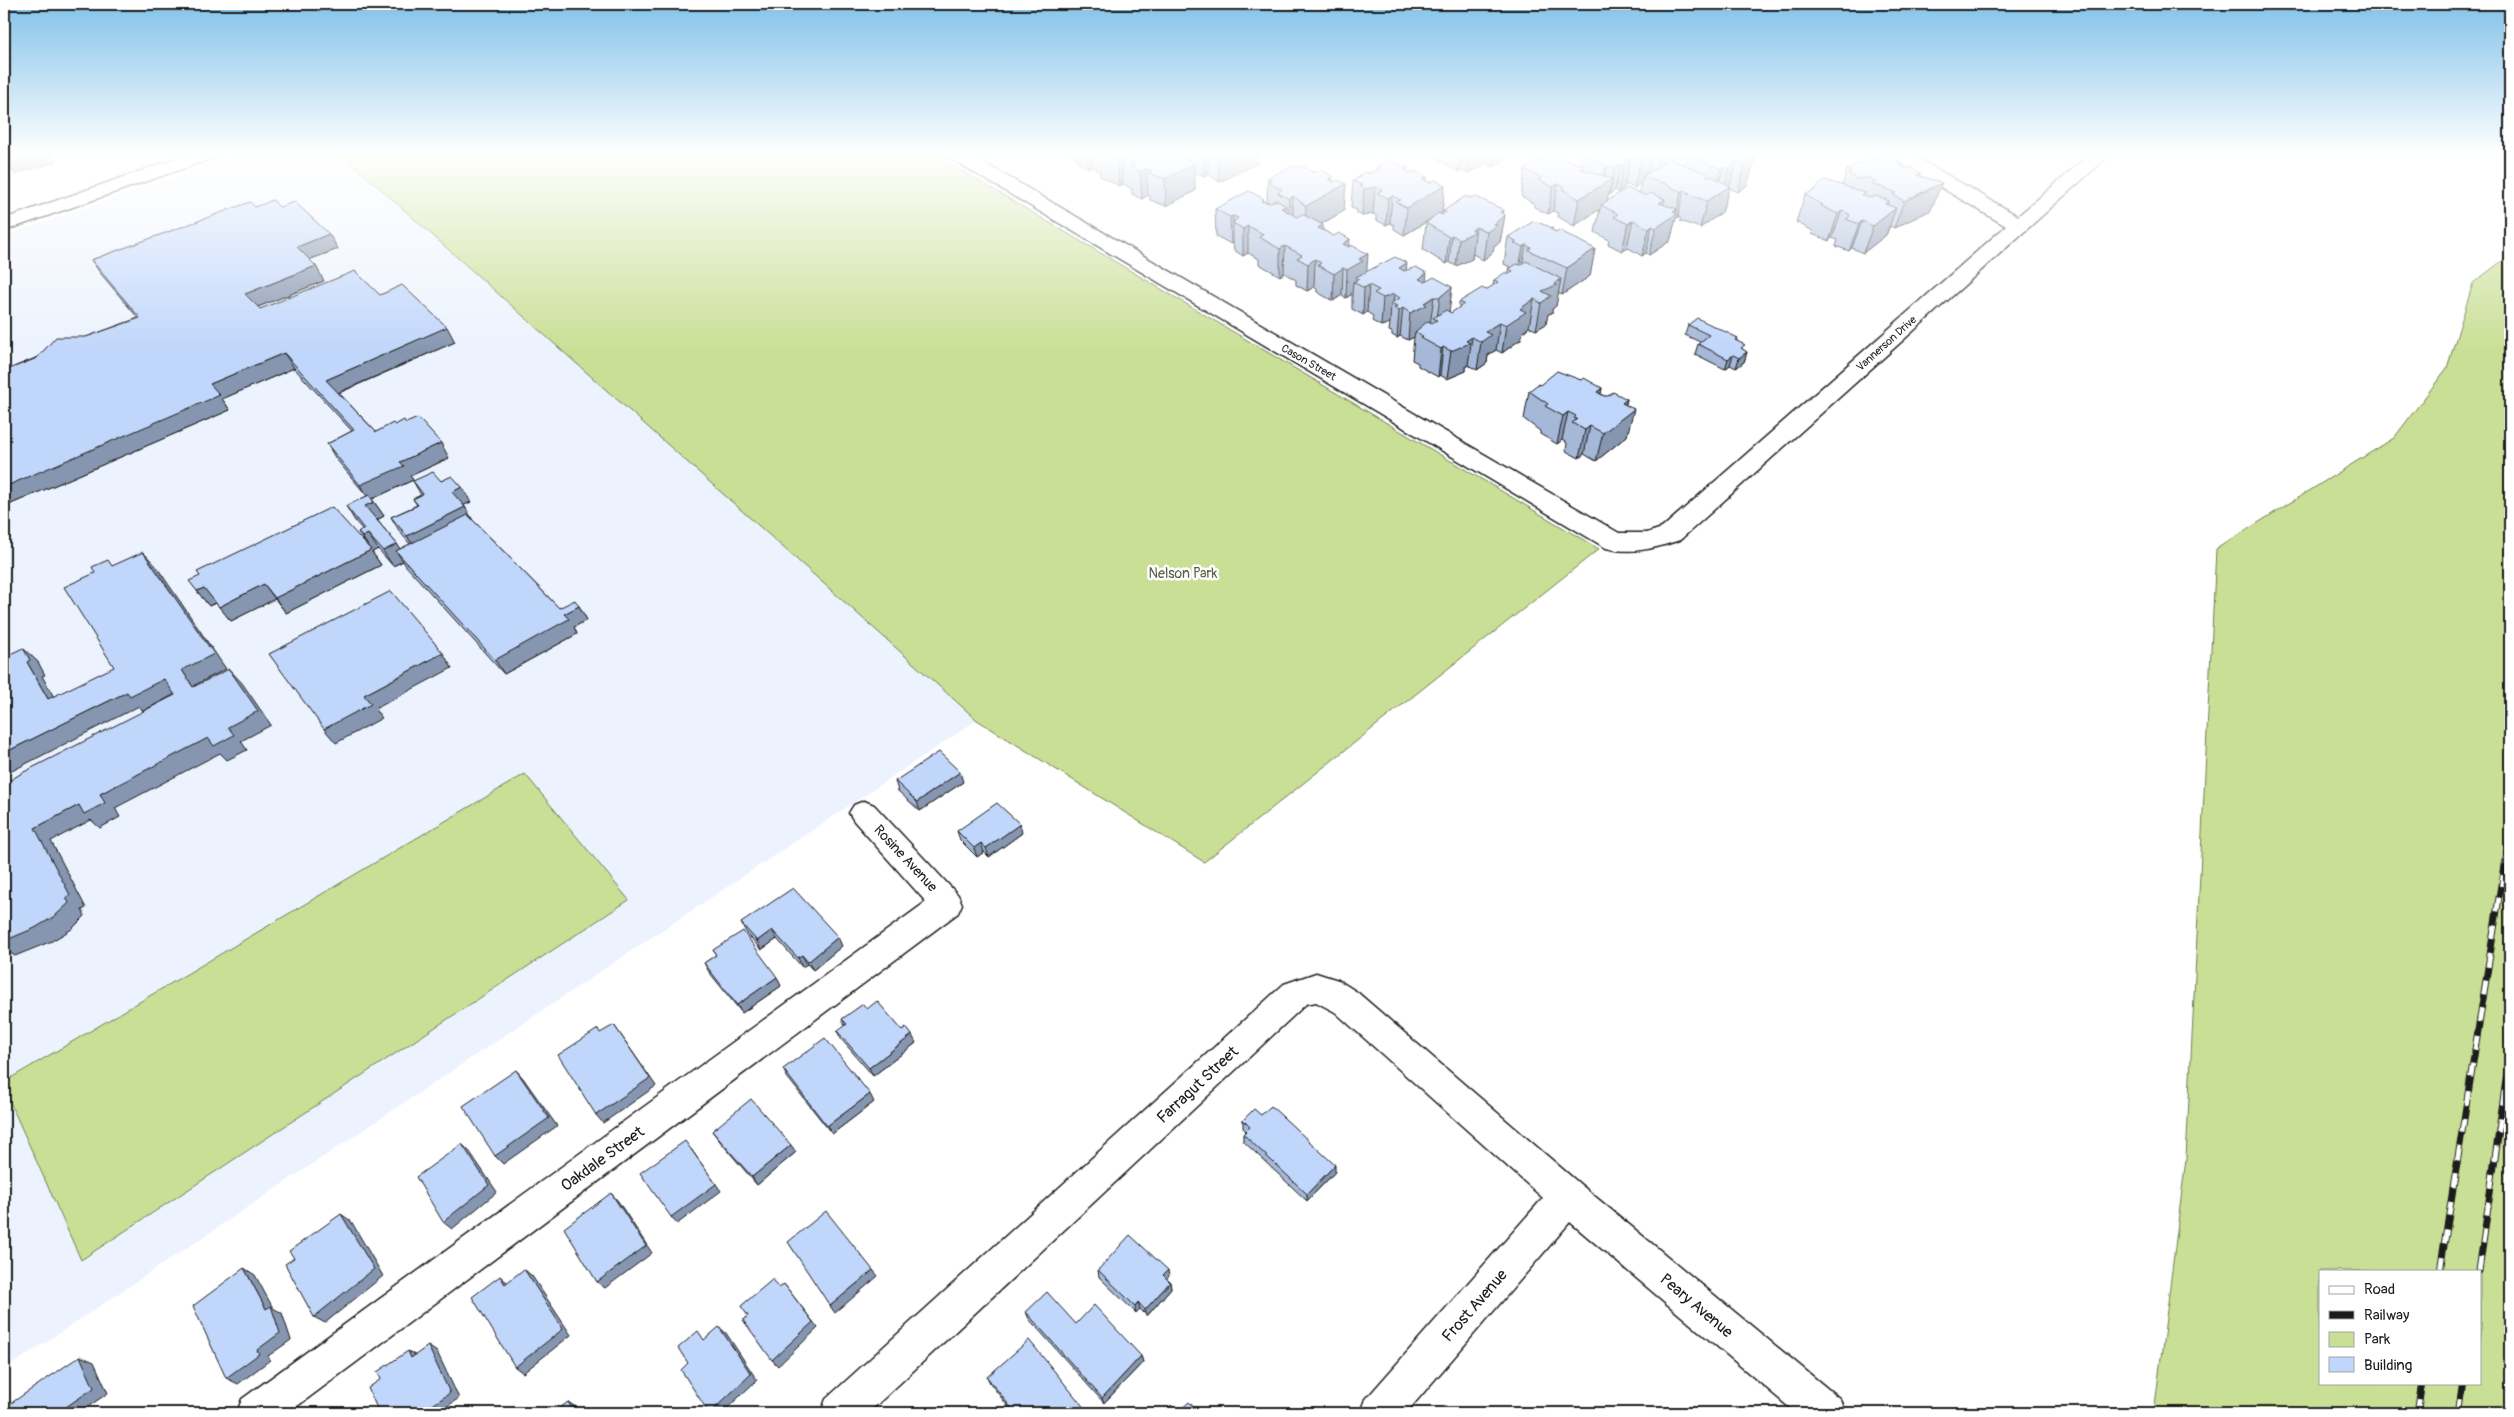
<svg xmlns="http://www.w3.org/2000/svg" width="2514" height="1417" font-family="Pangolin,sans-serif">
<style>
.built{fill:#ecf3fe}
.green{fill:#c9df95;stroke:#727e58;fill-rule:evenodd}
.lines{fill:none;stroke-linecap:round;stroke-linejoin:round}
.minor-casing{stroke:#1c1c1c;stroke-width:3}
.major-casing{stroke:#1c1c1c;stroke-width:3}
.minor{fill:#fff;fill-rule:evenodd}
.major{fill:#fff;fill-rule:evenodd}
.rail-far1-casing{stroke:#1c1c1c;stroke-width:5.5}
.rail-casing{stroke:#1c1c1c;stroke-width:7}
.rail-far1{stroke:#fff;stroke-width:4;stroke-dasharray:11;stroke-linecap:butt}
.rail{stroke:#fff;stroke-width:5;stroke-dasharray:14;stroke-linecap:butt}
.wall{fill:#a5b8d8;stroke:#1c1c1c;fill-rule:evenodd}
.shaded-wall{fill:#8696b0;stroke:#1c1c1c}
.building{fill:#c0d6fb;stroke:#1c1c1c}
.labels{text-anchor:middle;stroke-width:5;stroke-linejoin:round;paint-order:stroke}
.far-street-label{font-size:11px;fill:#1c1c1c;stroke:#fff}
.park-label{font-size:14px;fill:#596046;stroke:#fff}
.street-label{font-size:14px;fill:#1c1c1c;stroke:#fff}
.near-street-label{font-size:16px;fill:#1c1c1c;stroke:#fff}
</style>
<rect width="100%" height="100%" fill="#fff"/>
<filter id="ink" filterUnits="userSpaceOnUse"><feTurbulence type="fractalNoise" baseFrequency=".02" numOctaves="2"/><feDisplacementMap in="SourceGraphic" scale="10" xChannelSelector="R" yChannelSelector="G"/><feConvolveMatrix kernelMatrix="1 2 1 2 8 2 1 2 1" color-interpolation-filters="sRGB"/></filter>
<g filter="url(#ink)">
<path class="built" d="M244,153H340L977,720L4,1370V236Z"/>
<g class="green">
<path d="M340,153H932L1599,549L1204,862L977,720Z"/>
<path d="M2510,255V1413H2154L2186,1159L2216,549L2394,438L2447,368L2473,283ZM2320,1271H2480V1383H2320Z"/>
<path d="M525,774L629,900L81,1260L4,1089V1082Z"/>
</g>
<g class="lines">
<defs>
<g id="minor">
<path d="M945,153H967L1619,533H1647L1662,528L2006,226L1890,157L1887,153H1909L2018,216L2092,153H2112L1680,540C1656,548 1632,555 1606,548L948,157Z"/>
<path d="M864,801L874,805L958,895L962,904L958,913L288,1413H237L242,1399L926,902L854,821L849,813L854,805Z"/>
<path d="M1316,973L1338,980L1357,992L1581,1185L1840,1399L1845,1413H1796L1570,1222L1406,1413H1361L1366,1399L1543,1198L1335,1012L1316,1002L1306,1004L868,1413H821L826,1399L1284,984Z"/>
</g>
<path id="major" d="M192,153H219L216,157L4,231V219Z"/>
</defs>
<use href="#minor" class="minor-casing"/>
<use href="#major" class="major-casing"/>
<use href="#minor" class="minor"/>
<use href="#major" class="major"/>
<defs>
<path id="rail-far1" d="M2501,886L2510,829"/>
<g id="rail">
<path d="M2440,1271L2501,885"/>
<path d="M2479,1271L2510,1052"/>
<path d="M2417,1413L2422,1383"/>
<path d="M2458,1413L2463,1383"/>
</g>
</defs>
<use href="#rail-far1" class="rail-far1-casing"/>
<use href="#rail" class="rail-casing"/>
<use href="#rail-far1" class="rail-far1"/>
<use href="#rail" class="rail"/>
</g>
<g class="wall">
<path d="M1069,153H1182V156H1184L1183,153H1258V163L1219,182L1208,174L1204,176L1194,171L1195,191L1166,206L1150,200V196L1148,195L1142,199L1132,194V189L1123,184L1119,186L1100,176V171L1092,166L1088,168L1079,163L1078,157L1076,158Z"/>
<path d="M1354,153H1379L1368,159Z"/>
<path d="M1438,153H1508L1504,155L1502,162L1493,167L1484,163L1482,165V167L1467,173L1461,170L1458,172L1438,159Z"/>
<path d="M1582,153H1757L1747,185L1738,192L1729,188V189L1722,212L1700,228L1680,221L1681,219L1678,217L1676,218L1670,241L1649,255L1646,253L1642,256L1627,247L1622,251L1608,244L1609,240L1595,232L1600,209L1574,226L1557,216L1558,213L1553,211L1548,214L1534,207V204L1521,196L1525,169L1580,164ZM1688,153L1685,165L1671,159V158L1675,156L1680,158ZM1641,183L1639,193L1607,201L1608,194L1609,195L1615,190L1618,192L1624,188L1625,184L1634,188Z"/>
<path d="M1869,159L1899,161L1901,166L1906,169L1921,173L1920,176L1931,210L1894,228L1890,226L1886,235L1863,253L1852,248L1849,251L1836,246L1838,240L1832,238L1829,241L1812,234L1813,231L1796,222L1805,195L1842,185L1847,170L1868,162Z"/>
<path d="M1377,166L1408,168L1407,172L1410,173L1427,177V181L1430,183L1445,185L1442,212L1440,214L1442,215V214L1443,211L1503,214L1505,215L1500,242L1494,247L1493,252L1483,260L1473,254L1472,259L1456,266L1449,262L1446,264L1423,250L1426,223L1430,220L1404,235L1394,229V225L1390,223L1386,225L1376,220V215L1373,214L1362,216L1357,213V210L1351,208L1353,181L1358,178V176L1368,174L1376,170Z"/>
<path d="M1297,167L1312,172L1333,181L1344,211L1321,224L1323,230L1349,246L1367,272L1406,271L1426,282L1452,287L1449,311L1451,313L1459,308V302L1486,290L1493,286L1494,280L1508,274L1510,267L1504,264L1508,237L1552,230L1595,249L1590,276L1562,295L1558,293L1556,306L1552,309V313L1548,314L1546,324L1536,330L1529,327L1523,332L1521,339L1502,353L1496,350L1488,355L1487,363L1477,370L1468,365L1466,366V371L1447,379L1440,375L1438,377L1418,366V363L1412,360L1414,337L1408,340L1400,336L1397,338L1392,335V332L1389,331L1390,323L1381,326L1372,321L1373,316L1367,312L1363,315L1352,309V294L1346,298L1342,295L1333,301L1317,292V289L1314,287L1307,291L1296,285V280L1284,273L1280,276L1259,264V259L1248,253L1243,256L1234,250L1233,243L1231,244L1216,236L1215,209L1264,201L1267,202L1268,178Z"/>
<path d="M255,207H279L329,234L338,249L309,260L324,281L258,307L260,309L380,295L455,342L339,393L376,432L395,425L406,423L449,458L410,476L413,480L372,499L384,516L377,520L397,544L400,549L410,544L400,532L391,517L417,505L413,499L421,495L413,481H441L462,487L471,502L464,505L472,519L559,608L579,606L587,620L574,627L577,634L504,674L406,566L403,561L393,566L378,549L372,552L381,565L286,613L275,599L231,621L216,603L209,606L197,591L367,546L358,532L362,529L355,521L346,506L367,496L336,459L327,444L352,431L294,368L222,399L230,410L4,507V371L86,337L138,318L101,274L91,260Z"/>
<path d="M1688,325L1738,338L1737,341L1743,350L1747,352L1744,362L1736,368L1730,365L1725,369L1695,354L1698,344L1700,342L1685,335Z"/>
<path d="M1581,380L1602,388L1601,394L1604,396L1627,399L1626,404L1627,436L1596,461L1584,454L1579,458L1566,451L1567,443L1562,440L1557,444L1540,434V431L1524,419L1529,391L1540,385Z"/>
<path d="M895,781L963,782L920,811L898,791Z"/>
<path d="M957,831L1022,833L989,857L984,852L977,857L960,840Z"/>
<path d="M741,923L842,946L813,970L807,964L802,967L777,939L761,950L746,932Z"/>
<path d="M713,950L781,986L742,1013L709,972L704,963L716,955Z"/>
<path d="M867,1009L902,1030L916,1043L873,1076L841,1039L837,1031L845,1025L842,1019Z"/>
<path d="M783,1069L874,1102L832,1134L787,1077Z"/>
<path d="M1243,1120L1335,1172L1307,1201L1243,1141V1134L1246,1131L1243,1128Z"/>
<path d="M712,1131L796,1152L757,1185L718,1139Z"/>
<path d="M1098,1270L1169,1276L1166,1279L1170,1282L1171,1288L1147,1316L1140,1309L1136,1313L1099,1277Z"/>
<path d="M1026,1312L1076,1324L1141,1356L1143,1362L1104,1403L1029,1319Z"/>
<path d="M987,1377L1087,1413H1013L990,1383Z"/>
</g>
<g class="shaded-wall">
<path d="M47,153H50L56,162L15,174L8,165Z"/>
<path d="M1075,153H1078V157L1076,158Z"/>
<path d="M1086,153H1091L1092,166L1088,168Z"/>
<path d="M1178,153H1182L1183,170L1194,164L1195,191L1166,206L1165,179L1175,155Z"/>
<path d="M1203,153H1208V174L1204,176Z"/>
<path d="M1224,153H1258V163L1219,182L1218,156Z"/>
<path d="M1369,153H1379L1368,159Z"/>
<path d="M1461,153H1463L1461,170L1458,172Z"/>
<path d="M1470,153H1486L1484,163L1482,165V167L1467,173Z"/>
<path d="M1495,153H1508L1504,155L1502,162L1493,167Z"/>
<path d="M1642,153H1652L1648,173L1643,175L1641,183L1634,188Z"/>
<path d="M1659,153H1676L1675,156L1671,158L1669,165L1654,175Z"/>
<path d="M1681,153H1688L1680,158Z"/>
<path d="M1748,153H1757L1747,185L1738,192L1745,165L1744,154Z"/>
<path d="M1121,157L1123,184L1119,186L1117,159Z"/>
<path d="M1631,157L1624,188L1618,192L1624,165L1626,160Z"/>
<path d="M1737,161L1722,212L1700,228L1707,201L1723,190L1729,169Z"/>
<path d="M1621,164L1615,190L1609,195L1615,168Z"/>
<path d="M1608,165L1604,183L1612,179L1606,205H1601L1600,209L1574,226L1579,199L1602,185L1606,166Z"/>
<path d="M1724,167L1716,194L1713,196L1721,169Z"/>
<path d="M1146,169L1148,195L1142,199L1140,172Z"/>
<path d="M1921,173L1912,198L1942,183L1931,210L1894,228L1904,201L1917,175Z"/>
<path d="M1333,176L1332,192L1346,184L1344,211L1305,233L1306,206L1328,179Z"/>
<path d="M1427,177L1425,197L1445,185L1442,212L1404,235L1407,208L1423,179Z"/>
<path d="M4,179L7,183L4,184Z"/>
<path d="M1558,184L1553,211L1548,214L1553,187Z"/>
<path d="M1375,187L1373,214L1362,216L1364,189Z"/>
<path d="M1684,190L1678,217L1676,218L1670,241L1649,255L1656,228L1659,203L1665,199L1658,226L1677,209L1676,215L1681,192Z"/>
<path d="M1293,196V223L1288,226L1289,199Z"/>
<path d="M1392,196L1390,223L1386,225L1388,198Z"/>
<path d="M1889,201L1882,219L1896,208L1886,235L1863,253L1873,226L1885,204Z"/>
<path d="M1286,206V233L1281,208Z"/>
<path d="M1504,210L1503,216L1505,215L1500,242L1494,247L1493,252L1483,260L1487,232L1494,224L1500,212Z"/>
<path d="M1842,211L1832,238L1829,241L1838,214Z"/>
<path d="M1233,216V243L1231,244L1230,217Z"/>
<path d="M1633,220L1627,247L1622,251L1628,224Z"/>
<path d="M1862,221L1852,248L1849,251L1859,224Z"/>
<path d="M1323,225L1322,252L1318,228Z"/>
<path d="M1248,226V253L1243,256V229Z"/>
<path d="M1652,226L1646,253L1642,256L1649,229Z"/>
<path d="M1476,227L1472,259L1456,266L1459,239Z"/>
<path d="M329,234L338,249L305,261L297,247Z"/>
<path d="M1452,235L1449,262L1446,264L1449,237Z"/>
<path d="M1350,239L1348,266L1343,268L1342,295L1333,301L1334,274L1343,244Z"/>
<path d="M1526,245L1521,272L1518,274L1523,247Z"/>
<path d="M1285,246L1284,273L1280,276V249Z"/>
<path d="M1595,249L1590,276L1562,295L1567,268Z"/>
<path d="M1368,254L1366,281L1356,277V283L1353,282L1352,294L1346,298L1347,270L1359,259Z"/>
<path d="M1315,259L1314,287L1307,291L1308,264Z"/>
<path d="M1407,263L1404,290L1399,268Z"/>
<path d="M316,266L324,281L255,308L245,294Z"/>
<path d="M1427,273L1424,301L1419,279Z"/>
<path d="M1561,279L1556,306L1552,309V313L1548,314L1546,324L1536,330L1541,303L1542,291Z"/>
<path d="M1369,285L1367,312L1363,315L1364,288Z"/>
<path d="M1452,287L1449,314L1436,325L1440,297Z"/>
<path d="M1394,294L1393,304L1391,303L1390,323L1381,326L1383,298Z"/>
<path d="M1434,297L1430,325L1415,332L1414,337L1408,340L1410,313Z"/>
<path d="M1534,299L1529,327L1523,332L1521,339L1502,353L1506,325L1520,309Z"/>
<path d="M1403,308L1400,336L1397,338L1399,311Z"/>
<path d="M1500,322L1496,350L1488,355L1487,363L1477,370L1481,342L1485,332Z"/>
<path d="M447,327L455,342L335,394L326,380Z"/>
<path d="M1472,337L1468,365L1466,366V371L1447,379L1451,351Z"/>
<path d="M1443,347L1440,375L1438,377L1441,349Z"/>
<path d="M1747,352L1744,362L1736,368L1739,358Z"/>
<path d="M284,353L294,368L222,399L230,410L4,507V487L210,384Z"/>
<path d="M1733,355L1730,365L1725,369L1728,359Z"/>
<path d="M1602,388L1596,415L1597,392Z"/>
<path d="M1627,399L1622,418L1634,409L1627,436L1596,461L1603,433L1622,403Z"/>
<path d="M1568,412L1562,440L1557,444L1563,416Z"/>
<path d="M1590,426L1584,454L1579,458L1585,430Z"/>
<path d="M441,443L449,458L410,476L413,480L370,500L360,485L400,462Z"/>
<path d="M462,487L471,502L460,507L452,492Z"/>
<path d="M374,502L384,516L374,521L365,506Z"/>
<path d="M465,507L474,522L416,550L407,536Z"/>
<path d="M368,534L378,549L372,552L381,565L286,613L275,598L371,550L362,537Z"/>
<path d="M397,544L407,559L396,551L403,561L393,566L383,551Z"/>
<path d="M143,552L156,566L226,669L195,685L206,701L193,687L182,670Z"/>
<path d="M264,584L275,599L231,621L219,607Z"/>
<path d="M204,588L216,602L209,606L197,591Z"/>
<path d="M579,606L587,620L574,627L577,634L504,674L495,660L564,614Z"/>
<path d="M23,648L38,662L45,675L42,676L63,713L48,699L27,662Z"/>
<path d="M443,653L452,668L375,709L382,718L336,743L324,729L364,695Z"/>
<path d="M229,669L242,683L271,725L241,741L247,750L227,760L220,753L115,808L120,817L100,828L91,820L51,841L86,908L82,910L85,916L72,929L52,941L15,956L10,953L4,957V941L35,828L228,727Z"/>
<path d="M164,679L177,693L143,711L139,706L4,775V753L127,692Z"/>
<path d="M960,772L963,782L920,811L917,802Z"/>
<path d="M1020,824L1022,833L989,857L986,848Z"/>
<path d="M981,843L984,852L977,857L974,848Z"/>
<path d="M772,930L777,939L761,950L757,941Z"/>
<path d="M838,937L842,946L813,970L808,962Z"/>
<path d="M802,955L807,964L802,967L798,958Z"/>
<path d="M777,977L781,986L742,1013L737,1005Z"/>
<path d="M614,1025L656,1086L603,1123L596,1115Z"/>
<path d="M912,1035L916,1043L873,1076L869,1068Z"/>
<path d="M516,1070L523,1078L557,1126L503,1164L495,1156Z"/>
<path d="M870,1094L874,1102L832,1134L827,1126Z"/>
<path d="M462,1144L470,1152L497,1192L452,1229L443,1222Z"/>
<path d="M791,1145L796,1152L757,1185L752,1177Z"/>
<path d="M691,1149L721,1191L677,1224L671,1217Z"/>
<path d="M1335,1165V1172L1307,1201V1194Z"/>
<path d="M611,1193L618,1201L652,1253L605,1288L597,1282Z"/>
<path d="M341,1214L351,1221L383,1276L325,1323L314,1317Z"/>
<path d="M244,1268L255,1275L273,1308L282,1313L291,1340L268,1356L270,1360L238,1384L226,1378L257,1350L266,1309Z"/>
<path d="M524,1269L532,1276L571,1335L523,1373L515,1367Z"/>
<path d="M873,1270L878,1276L835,1313L830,1306Z"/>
<path d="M1168,1270L1169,1276L1164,1282L1163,1275Z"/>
<path d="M500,1276L508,1283L505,1284Z"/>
<path d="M1170,1282L1171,1288L1147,1316L1145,1310Z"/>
<path d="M784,1284L818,1328L778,1366L772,1360Z"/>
<path d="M1138,1302L1140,1309L1136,1313L1135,1306Z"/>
<path d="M719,1327L726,1333L757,1380L722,1413H710Z"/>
<path d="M428,1346L437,1352L459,1398L438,1413H421Z"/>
<path d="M408,1351L418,1357L411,1358Z"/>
<path d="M80,1356L94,1362L108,1393L79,1413H57Z"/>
<path d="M1141,1356L1143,1362L1104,1403L1102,1398Z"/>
<path d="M568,1402L576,1407L579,1413H575Z"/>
</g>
<g class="building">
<path d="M16,153H47L8,165L4,159V157Z"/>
<path d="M1105,153H1178L1175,155L1179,157L1182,156L1194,164L1165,179L1148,173L1152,171L1146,169L1140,172L1130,167L1135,165L1121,157L1117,159Z"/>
<path d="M1215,153H1224L1218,156Z"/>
<path d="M1582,153H1642L1648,156L1640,161L1631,157L1626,160L1630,162L1624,165L1621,164L1615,168L1608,165L1606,166Z"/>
<path d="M1691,153H1748L1744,154L1754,159L1745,165L1737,161L1729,169L1724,167L1721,169L1690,156L1693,154Z"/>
<path d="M1884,154L1899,159L1897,160L1902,163L1898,164L1906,169L1910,167L1921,173L1917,175L1942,183L1904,201L1893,195L1897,193L1872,184L1876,182L1869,178L1857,179L1848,174L1851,173L1847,170L1858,163L1861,165L1872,160L1869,159Z"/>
<path d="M1549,155L1583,165L1579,168L1612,179L1579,199L1562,189L1565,187L1558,184L1553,187L1538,180L1541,178L1525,169Z"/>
<path d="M1669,159L1708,174L1706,176L1713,177L1730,186L1707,201L1687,194L1690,193L1684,190L1681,192L1664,183L1642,177Z"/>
<path d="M1391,160L1408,168L1404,170L1410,173L1416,171L1427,177L1423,179L1430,183L1435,180L1445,185L1407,208L1396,202L1401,200L1392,196L1388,198L1377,193L1382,190L1375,187L1364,189L1359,186L1362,185L1353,181L1360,177L1358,176L1365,172L1368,174L1380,168L1377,166Z"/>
<path d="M1294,165L1297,167L1301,165L1312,172L1321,170L1333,176L1328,179L1334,182L1337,180L1346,184L1306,206L1293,196L1289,199L1278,193L1282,189L1267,183L1272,180L1268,178Z"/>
<path d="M1825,180L1866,193L1862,195L1869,198L1876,196L1889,201L1885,204L1896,208L1873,226L1862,221L1859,224L1846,219L1850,216L1849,214L1842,211L1838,214L1821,206L1823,205L1805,195L1813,191Z"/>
<path d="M1627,188L1646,196L1650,193L1665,199L1659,203L1677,209L1673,212L1677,214L1656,228L1652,226L1649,229L1633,220L1628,224L1614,217L1618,214L1601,205Z"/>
<path d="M1249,191L1264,199L1261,201L1270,203L1276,200L1286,206L1281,208L1297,217L1302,214L1323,225L1318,228L1334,236L1339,233L1350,239L1343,244L1349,247L1351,245L1368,254L1359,259L1363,261L1347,270L1343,268L1334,274L1318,265L1321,263L1315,259L1308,264L1297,258L1302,255L1285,246L1280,249L1259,237L1263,234L1248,226L1243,229L1233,223L1238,218L1233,216L1230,217L1215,209Z"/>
<path d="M1466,196L1471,198L1474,196L1504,210L1500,212L1505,215L1494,224L1497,225L1487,232L1476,227L1472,230L1475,232L1459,239L1452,235L1449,237L1426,223L1438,213L1442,215L1446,212L1443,211Z"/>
<path d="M273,200L279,207L295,202L329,234L297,247L316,266L245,294L260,309L355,271L380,295L402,285L447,327L326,380L376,432L393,423L395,425L404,420L406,423L418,418L441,443L400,462L404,466L360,485L327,444L354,430L284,353L210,384L220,395L4,487V371L37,358L56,337H86L140,318L91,260L250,202L255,207Z"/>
<path d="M1534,221L1553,228L1550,229L1556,232L1559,230L1595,249L1567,268L1528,250L1531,248L1526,245L1523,247L1514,243L1516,241L1508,237Z"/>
<path d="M1395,257L1407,263L1399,268L1404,271L1416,267L1427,273L1419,279L1425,282L1434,277L1452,287L1440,297H1434L1424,303L1427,305L1410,313L1403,308L1399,311L1394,308L1397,306L1391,303L1400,298L1394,294L1383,298L1374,293L1379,290L1369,285L1364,288L1353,282L1359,279L1356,277Z"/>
<path d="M1526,261L1561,279L1554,284L1557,285L1542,291L1551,296L1541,303L1534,299L1520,309L1526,312L1506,325L1500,322L1485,332L1491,335L1481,342L1472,337L1466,341L1470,343L1451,351L1443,347L1441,349L1421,338L1423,337L1415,332L1428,321L1432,323L1437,320L1433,318L1446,310L1451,313L1464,304L1459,302L1482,288L1486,290L1498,282L1494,280L1506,272L1508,274L1513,271L1509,269L1517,264L1520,265Z"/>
<path d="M1697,318L1738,338L1735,340L1745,345L1741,348L1747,352L1739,358L1733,355L1728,359L1698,344L1709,335L1688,325Z"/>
<path d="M1557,371L1581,380L1584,378L1602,388L1597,392L1604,396H1608L1613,392L1627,399L1622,403L1634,409L1603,433L1590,426L1585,430L1572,423L1577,419L1574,418L1576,416L1568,412L1563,416L1545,406L1548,404L1529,391L1538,384L1540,385Z"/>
<path d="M433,472L441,481L452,476L462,487L452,492L465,507L407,536L391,517L418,505L413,499L423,494L413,481Z"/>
<path d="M369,495L374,502L365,506L397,544L383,551L368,534L362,537L358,532L364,529L346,506Z"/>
<path d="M332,507L371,550L275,598L264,584L219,607L204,588L197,591L189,581L200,576L197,572Z"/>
<path d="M468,515L559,608L575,600L579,606L564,614L569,619L495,660L396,551Z"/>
<path d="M143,552L214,654L182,670L193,687L229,669L258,711L228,727L234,735L214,746L208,738L100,794L105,803L84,814L79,805L35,828L70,895L66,897L69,903L55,916L35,928L4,941V784L22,773L175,695L164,679L130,696L127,692L4,753V657L23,648L30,660L27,662L48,699L114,667L64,587L95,573L92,567L108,560L112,566Z"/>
<path d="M391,591L443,653L364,695L371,704L324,729L269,654Z"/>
<path d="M939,752L960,772L917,802L895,781Z"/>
<path d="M997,803L1020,824L986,848L981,843L974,848L957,831Z"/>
<path d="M793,888L838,937L808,962L802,955L798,958L772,930L757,941L741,923Z"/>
<path d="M743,931L777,977L737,1005L704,963L716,955L713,950Z"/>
<path d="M877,1001L902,1030L906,1027L912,1035L869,1068L837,1031L847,1024L842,1019L863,1004L867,1009Z"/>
<path d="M614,1025L650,1078L596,1115L558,1055L598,1029L600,1033Z"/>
<path d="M825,1038L870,1094L827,1126L783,1069Z"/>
<path d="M516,1070L549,1118L495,1156L463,1106Z"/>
<path d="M751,1099L791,1145L752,1177L712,1131Z"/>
<path d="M1271,1106L1335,1165L1307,1194L1243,1134L1250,1127L1243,1120L1254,1109L1261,1115Z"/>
<path d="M685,1141L716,1184L671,1217L640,1173Z"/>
<path d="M462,1144L489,1185L443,1222L416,1177Z"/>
<path d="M611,1193L646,1246L597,1282L564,1228Z"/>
<path d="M826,1211L873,1270L830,1306L788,1242Z"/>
<path d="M341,1214L374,1269L314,1317L285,1264L294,1258L289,1251Z"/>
<path d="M1130,1235L1168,1270L1163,1275L1170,1282L1145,1310L1138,1302L1135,1306L1098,1270Z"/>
<path d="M244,1268L266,1309L271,1306L280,1333L257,1350L259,1354L226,1378L193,1306Z"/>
<path d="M524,1269L563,1329L515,1367L472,1297L500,1276L505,1284Z"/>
<path d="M773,1279L779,1288L784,1284L813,1322L772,1360L743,1320L748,1316L741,1306Z"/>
<path d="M1047,1292L1076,1324L1094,1305L1141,1356L1102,1398L1026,1312Z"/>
<path d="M719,1327L751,1374L710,1413H709L681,1370L688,1363L678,1348L698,1331L704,1340Z"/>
<path d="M1029,1340L1086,1410L1083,1413H1015L987,1377Z"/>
<path d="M428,1346L450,1393L421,1413H388V1412L387,1413H379L368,1388L381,1379L377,1372L408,1351L411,1358Z"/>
<path d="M80,1356L94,1388L57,1413H4V1408Z"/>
<path d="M568,1402L575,1413H553Z"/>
<path d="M1189,1402L1199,1413H1163L1171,1405L1178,1412Z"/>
</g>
</g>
<linearGradient id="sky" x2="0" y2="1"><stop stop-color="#82c2e8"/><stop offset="0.44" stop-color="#fff"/><stop offset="1" stop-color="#fff" stop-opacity="0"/></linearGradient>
<rect width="2514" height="351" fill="url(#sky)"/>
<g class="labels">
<g class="far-street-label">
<text transform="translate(1886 343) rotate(-42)" y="4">Vannerson Drive</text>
<text transform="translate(1309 362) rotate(30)" y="4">Cason Street</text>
</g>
<g class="park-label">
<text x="1183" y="578">Nelson Park</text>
</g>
<g class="street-label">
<text transform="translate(906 858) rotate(47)" y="5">Rosine Avenue</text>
</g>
<g class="near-street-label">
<text transform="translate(1197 1084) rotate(-43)" y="6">Farragut Street</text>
<text transform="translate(602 1158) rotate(-36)" y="6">Oakdale Street</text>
<text transform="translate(1474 1305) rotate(-49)" y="6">Frost Avenue</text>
<text transform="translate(1697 1305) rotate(40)" y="6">Peary Avenue</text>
</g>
</g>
<rect width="2514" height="1417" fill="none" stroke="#fff" stroke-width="20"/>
<rect x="10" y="10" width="2494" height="1397" fill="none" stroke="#1c1c1c" stroke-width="2" filter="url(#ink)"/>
<rect x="2319" y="1270" width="162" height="115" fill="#ffffff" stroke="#a4a4a4"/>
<rect x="2329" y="1286" width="25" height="8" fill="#ffffff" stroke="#a4a4a4"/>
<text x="2364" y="1294" font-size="15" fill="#1c1c1c">Road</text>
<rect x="2329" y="1311" width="25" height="8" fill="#1c1c1c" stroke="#a4a4a4"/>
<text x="2364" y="1320" font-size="15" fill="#1c1c1c">Railway</text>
<rect x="2329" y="1332" width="25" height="15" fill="#c9df95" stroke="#a4a4a4"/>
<text x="2364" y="1344" font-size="15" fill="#1c1c1c">Park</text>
<rect x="2329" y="1357" width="25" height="15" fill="#c0d6fb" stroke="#a4a4a4"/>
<text x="2364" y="1370" font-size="15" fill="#1c1c1c">Building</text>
</svg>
